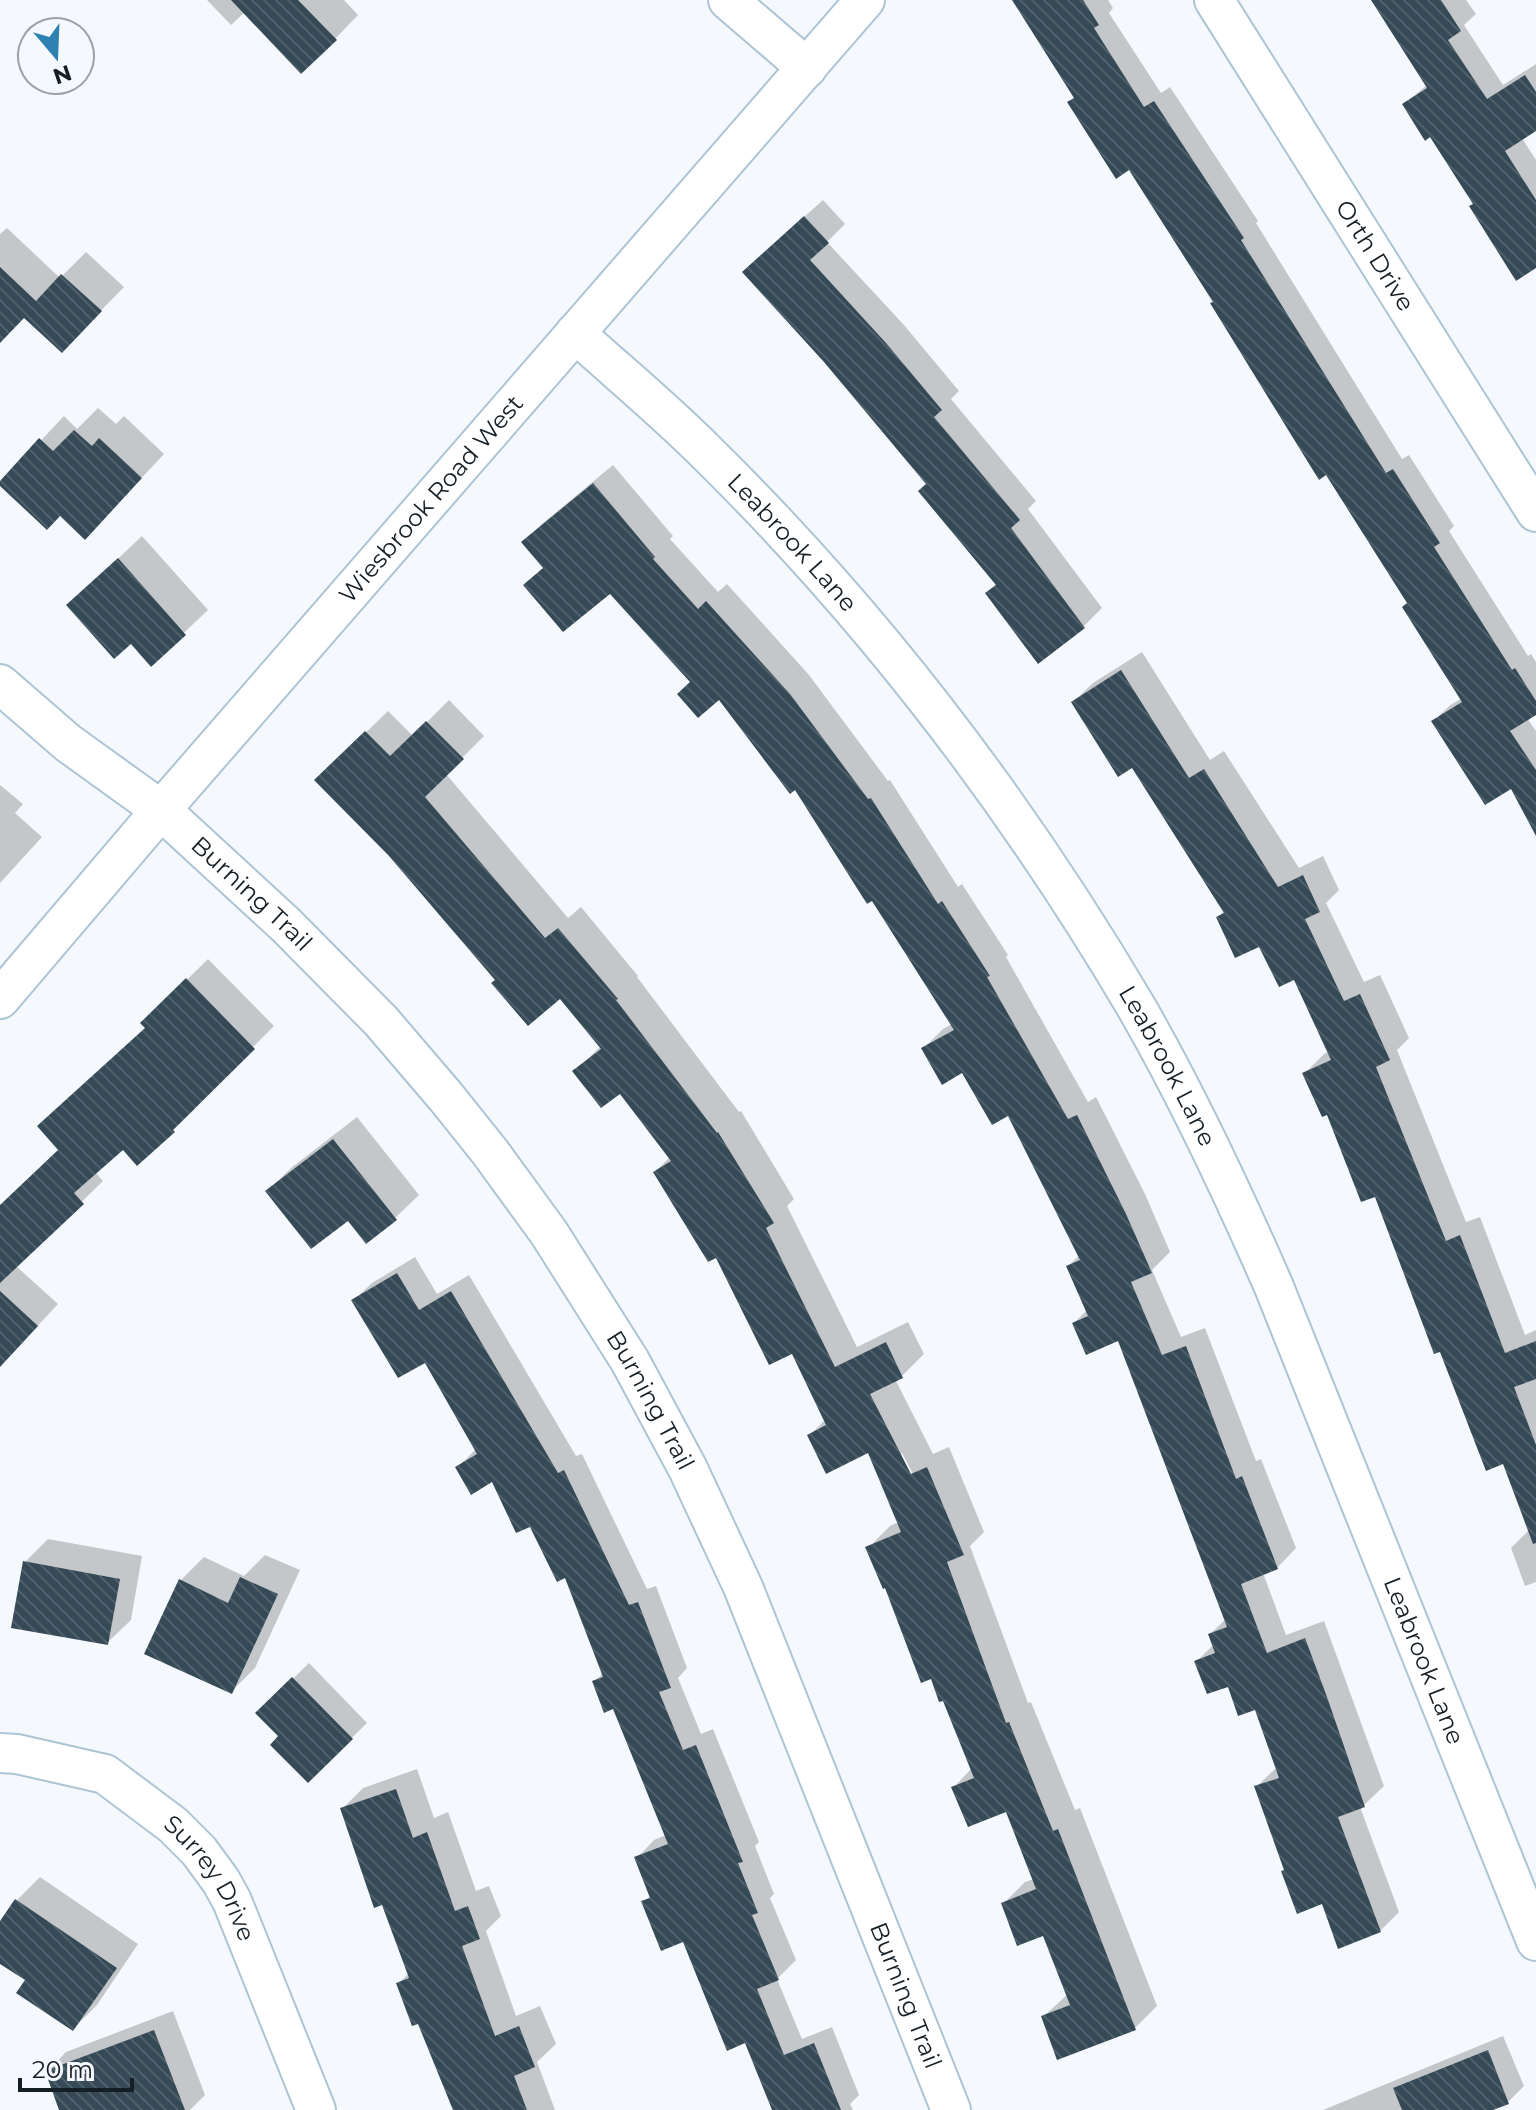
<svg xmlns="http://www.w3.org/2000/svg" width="1536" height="2110" font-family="Montserrat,sans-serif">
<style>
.shadow{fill:#0003;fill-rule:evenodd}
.building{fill:url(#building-back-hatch)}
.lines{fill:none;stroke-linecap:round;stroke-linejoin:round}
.minor-casing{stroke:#acc4d4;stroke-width:42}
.minor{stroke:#fff;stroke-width:38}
.labels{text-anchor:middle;stroke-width:8;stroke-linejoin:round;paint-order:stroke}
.street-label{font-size:24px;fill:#151e24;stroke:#f5f9fd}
</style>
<defs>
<pattern id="building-back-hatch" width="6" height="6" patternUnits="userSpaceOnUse" patternTransform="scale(2)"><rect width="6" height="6" fill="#354957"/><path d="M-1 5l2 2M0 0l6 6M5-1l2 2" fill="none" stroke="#4f606b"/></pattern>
</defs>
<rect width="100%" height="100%" fill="#f5f9fd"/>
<g class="shadow">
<path d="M207,0H344L358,15L335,39L245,12L231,25Z"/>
<path d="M1015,0H1108L1113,8L1109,13L1161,93L1170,87L1258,221L1256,223L1402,459L1409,455L1454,526L1449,531L1528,656L1531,654L1536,662V712L1527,718L1536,731V832L1512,786L1434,721L1449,706L1462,698L1409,602L1130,168L1076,96Z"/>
<path d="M1373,0H1466L1476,14L1464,25L1503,85L1536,64V128L1522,138L1536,160V266L1475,203L1431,135L1404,104L1427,85Z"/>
<path d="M823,200L845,224L827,242L904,325L959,391L951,399L1036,501L1028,509L1102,608L1084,626L1038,661L987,593L997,583L928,483L763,254Z"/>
<path d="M7,228L60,278L86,252L124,287L85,327L24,315L0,341V234Z"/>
<path d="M98,408L116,424L124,416L164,454L108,514L0,484L64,416L77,429Z"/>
<path d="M613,465L673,536L670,539L718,592L727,584L809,675L888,781L890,780L958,887L962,884L1008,955L1006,957L1088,1102L1096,1097L1145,1194L1170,1252L1152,1270L1181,1337L1205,1328L1256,1461L1261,1459L1296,1548L1277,1568L1263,1573L1286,1635L1324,1621L1384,1786L1364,1805L1360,1807L1399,1912L1380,1931L1323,1902L1286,1870L1256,1787L1276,1768L1256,1707L1197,1661L1214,1644L1210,1634L1226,1619L1119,1339L1074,1323L1087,1310L1068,1266L1080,1255L1009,1113L963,1070L924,1048L943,1029L952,1024L872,899L796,787L719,697L692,681L610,591L544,567L524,542L543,523Z"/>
<path d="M142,536L208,610L151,664L131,642L69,605Z"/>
<path d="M1142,652L1210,760L1224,751L1299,868L1323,856L1339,890L1326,903L1364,982L1380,975L1409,1038L1397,1050L1466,1222L1480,1217L1525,1335L1536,1330V1582L1525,1586L1511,1548L1530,1529L1504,1462L1441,1349L1376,1194L1304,1074L1324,1054L1329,1051L1295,977L1260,944L1218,917L1225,910L1133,765L1073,702L1093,683Z"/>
<path d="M449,700L484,736L446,774L568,918L581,907L638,976L637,977L739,1112L741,1111L794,1199L787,1206L857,1347L908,1322L924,1354L902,1376L895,1379L933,1454L949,1447L984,1532L970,1546L1028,1703L1031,1702L1075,1810L1080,1808L1157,2006L1135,2028L1043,2017L1068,1994L1045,1934L1003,1904L1025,1882L1034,1879L1007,1810L954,1787L972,1768L944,1698L868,1548L890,1526L899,1522L869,1450L809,1436L826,1419L792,1352L717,1255L655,1172L670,1157L621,1091L575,1071L601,1046L561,996L497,980L391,855L317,780L388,711L413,736ZM902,1453L917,1482L903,1464L901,1454Z"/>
<path d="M0,785L23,804L15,813L42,837L0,883Z"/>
<path d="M208,959L274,1026L193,1107L195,1109L138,1163L123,1147L95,1172L103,1181L16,1266L58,1304L0,1366V1206L60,1150L147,1027L143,1023Z"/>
<path d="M357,1117L419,1195L395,1218H348L268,1191L291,1168Z"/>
<path d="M415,1257L437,1294L469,1275L576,1456L582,1454L647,1589L656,1586L687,1668L678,1678L701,1734L713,1729L759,1842L755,1846L774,1894L770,1898L796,1960L777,1979L802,2039L832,2027L859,2095L850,2104L853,2110H774L746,2041L684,1940L644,1902L651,1895L637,1858L654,1840L666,1835L614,1707L595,1681L603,1673L566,1576L531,1524L493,1480L458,1467L475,1450L426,1360L354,1300L372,1283Z"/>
<path d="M48,1539L142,1556L131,1620L107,1643L25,1562Z"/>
<path d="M265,1555L300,1570L255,1668L232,1691L180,1581L204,1557L244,1576Z"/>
<path d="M309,1663L367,1723L308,1781L281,1736L258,1713Z"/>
<path d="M417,1769L434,1818L448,1812L476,1891L489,1886L501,1916L486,1931L516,2016L540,2006L556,2044L537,2062L555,2110H455L419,2021L398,1984L409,1973L383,1902L342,1809L363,1788Z"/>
<path d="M40,1877L138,1944L97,2005L73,2029L28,1980L0,1961V1924L17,1900Z"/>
<path d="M173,2011L205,2095L190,2110H61L47,2072L66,2052Z"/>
<path d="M1503,2036L1524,2086L1508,2102L1488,2110H1323Z"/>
</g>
<g class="building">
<path d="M231,0H298L337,40L301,74Z"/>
<path d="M1012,0H1083L1099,25L1094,28L1144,107L1154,101L1244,238L1241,240L1386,473L1393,469L1440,543L1434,547L1512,670L1515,668L1536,701V715L1510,731L1536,770V836L1511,789L1485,805L1431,721L1462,702L1402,607L1407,603L1326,475L1319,480L1210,303L1213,302L1129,170L1116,179L1067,102L1074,98Z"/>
<path d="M1371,0H1441L1461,31L1448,40L1487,99L1525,75L1536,92V131L1505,151L1536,200V268L1516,281L1469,206L1473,204L1430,137L1425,141L1402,104L1427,88Z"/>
<path d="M804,216L829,243L810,260L886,343L942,410L934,417L1020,520L1011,528L1085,628L1038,664L985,593L996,585L918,491L926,484L824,362L742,272Z"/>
<path d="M0,267L36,301L61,274L102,311L62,353L24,318L0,343Z"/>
<path d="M74,430L92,446L99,438L142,478L85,540L60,516L47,530L0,486V481L39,438L53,451Z"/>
<path d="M593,483L655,557L653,559L698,609L706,601L790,694L868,799L871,798L938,904L942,901L990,976L987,977L1068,1119L1077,1115L1126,1214L1152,1273L1131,1282L1162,1355L1186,1346L1236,1479L1242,1476L1278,1569L1241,1584L1267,1653L1305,1638L1327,1697L1365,1807L1338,1817L1381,1932L1338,1949L1322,1904L1297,1914L1281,1871L1284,1870L1254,1786L1279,1778L1255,1710L1238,1716L1228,1687L1207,1694L1194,1661L1215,1653L1208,1634L1227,1627L1118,1341L1086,1355L1072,1323L1088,1316L1066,1266L1080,1260L1008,1116L992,1125L962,1073L942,1085L921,1048L954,1030L872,901L867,904L795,790L790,794L719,700L698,718L677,694L690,682L610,594L563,632L523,585L543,568L521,542Z"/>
<path d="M118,558L186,635L151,667L131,644L114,659L66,605Z"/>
<path d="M1121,670L1189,778L1204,769L1278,887L1303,875L1320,912L1305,919L1344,1001L1360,994L1390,1060L1376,1067L1446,1241L1460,1235L1505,1353L1536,1341V1379L1514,1387L1536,1445V1543L1533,1544L1503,1464L1486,1471L1440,1352L1434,1354L1375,1197L1361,1202L1327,1115L1322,1117L1302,1073L1331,1060L1294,980L1279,987L1259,947L1235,958L1216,917L1224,913L1132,768L1118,777L1071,702Z"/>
<path d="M426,721L464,759L425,797L545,938L558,928L618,999L616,1000L717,1133L718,1132L774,1223L766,1228L835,1367L886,1342L903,1378L870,1394L911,1474L927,1467L964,1555L947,1562L1006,1723L1009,1722L1053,1831L1058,1829L1136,2030L1057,2060L1041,2016L1070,2005L1043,1936L1017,1946L1001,1903L1036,1889L1006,1812L968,1827L951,1787L974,1778L943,1701L939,1702L931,1679L921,1683L885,1588L883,1589L865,1547L901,1532L868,1453L826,1474L807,1435L826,1425L792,1354L769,1365L716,1258L708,1262L653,1172L671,1161L620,1094L601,1108L572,1071L601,1049L560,999L528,1026L491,983L495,980L389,856L314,780L365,731L390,756Z"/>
<path d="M186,978L255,1049L173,1130L175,1132L137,1166L123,1150L74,1193L84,1204L0,1283V1205L58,1150L37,1126L145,1028L140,1023Z"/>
<path d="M333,1139L397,1220L366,1244L348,1221L311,1249L265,1191Z"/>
<path d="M397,1273L419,1310L451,1291L558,1473L564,1470L629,1605L638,1602L671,1688L659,1692L683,1750L696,1745L743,1862L738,1863L758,1913L752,1915L779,1980L757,1989L784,2055L814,2043L841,2110H772L745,2043L727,2051L683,1942L661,1951L641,1901L650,1898L634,1857L668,1844L613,1709L604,1713L592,1681L603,1677L565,1578L557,1582L530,1527L516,1533L492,1482L471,1495L455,1467L477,1454L425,1363L398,1378L351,1300Z"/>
<path d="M0,1291L38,1326L0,1367Z"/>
<path d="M23,1561L120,1579L108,1645L11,1628Z"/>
<path d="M240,1577L278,1594L232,1694L144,1654L179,1579L228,1603Z"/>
<path d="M292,1677L353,1739L308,1783L270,1745L278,1736L255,1713Z"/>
<path d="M396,1789L413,1838L427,1832L455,1911L468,1906L480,1939L462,1946L495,2036L519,2026L535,2067L514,2076L527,2110H453L418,2024L412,2026L396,1983L409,1978L382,1905L374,1908L340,1808Z"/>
<path d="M15,1899L117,1968L73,2031L16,1993L25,1980L0,1964V1921Z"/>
<path d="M154,2030L185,2110H59L45,2071Z"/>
<path d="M1488,2050L1509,2104L1493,2110H1402L1393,2088Z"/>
</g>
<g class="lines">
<defs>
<g id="minor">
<path d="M728,0L807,68"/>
<path id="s1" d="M1214,0L1536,512"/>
<path id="s2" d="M575,333C618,372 664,410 705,451C874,617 1018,806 1138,1010C1189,1099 1233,1193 1274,1287L1536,1941"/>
<path id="s3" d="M0,684L68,743L161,810L286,925L381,1021L446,1097L490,1152L549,1233L630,1361L688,1469L743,1587L951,2110"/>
<path id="s4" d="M0,999L161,810L865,0"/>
<path id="s5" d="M0,1753L17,1754L105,1774L173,1825L199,1851L221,1881L232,1901L316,2110"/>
</g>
</defs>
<use href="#minor" class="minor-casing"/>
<use href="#minor" class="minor"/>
</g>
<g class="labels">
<g class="street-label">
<text dy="8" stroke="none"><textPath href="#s1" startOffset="302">Orth Drive</textPath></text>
<text dy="8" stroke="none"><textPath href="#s4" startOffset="660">Wiesbrook Road West</textPath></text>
<text dy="8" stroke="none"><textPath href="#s2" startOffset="302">Leabrook Lane</textPath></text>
<text dy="8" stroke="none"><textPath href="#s3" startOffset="328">Burning Trail</textPath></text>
<text dy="8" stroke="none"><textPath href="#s2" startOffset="948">Leabrook Lane</textPath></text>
<text dy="8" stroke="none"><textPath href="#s3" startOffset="976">Burning Trail</textPath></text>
<text dy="8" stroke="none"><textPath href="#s2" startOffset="1596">Leabrook Lane</textPath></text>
<text dy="8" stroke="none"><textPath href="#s5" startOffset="258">Surrey Drive</textPath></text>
<text dy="8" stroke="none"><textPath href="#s3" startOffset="1624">Burning Trail</textPath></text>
</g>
</g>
<g transform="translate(56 56) rotate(161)"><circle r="38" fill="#f5f9fd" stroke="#9ba1a6" stroke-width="2"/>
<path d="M0-6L14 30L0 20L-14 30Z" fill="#2e82b2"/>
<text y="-12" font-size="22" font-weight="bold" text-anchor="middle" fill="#151e24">N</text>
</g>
<path d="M20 2078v12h112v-12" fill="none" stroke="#151e24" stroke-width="4"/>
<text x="32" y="2078" font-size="24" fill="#151e24" stroke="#f5f9fd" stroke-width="6" paint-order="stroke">20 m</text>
</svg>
